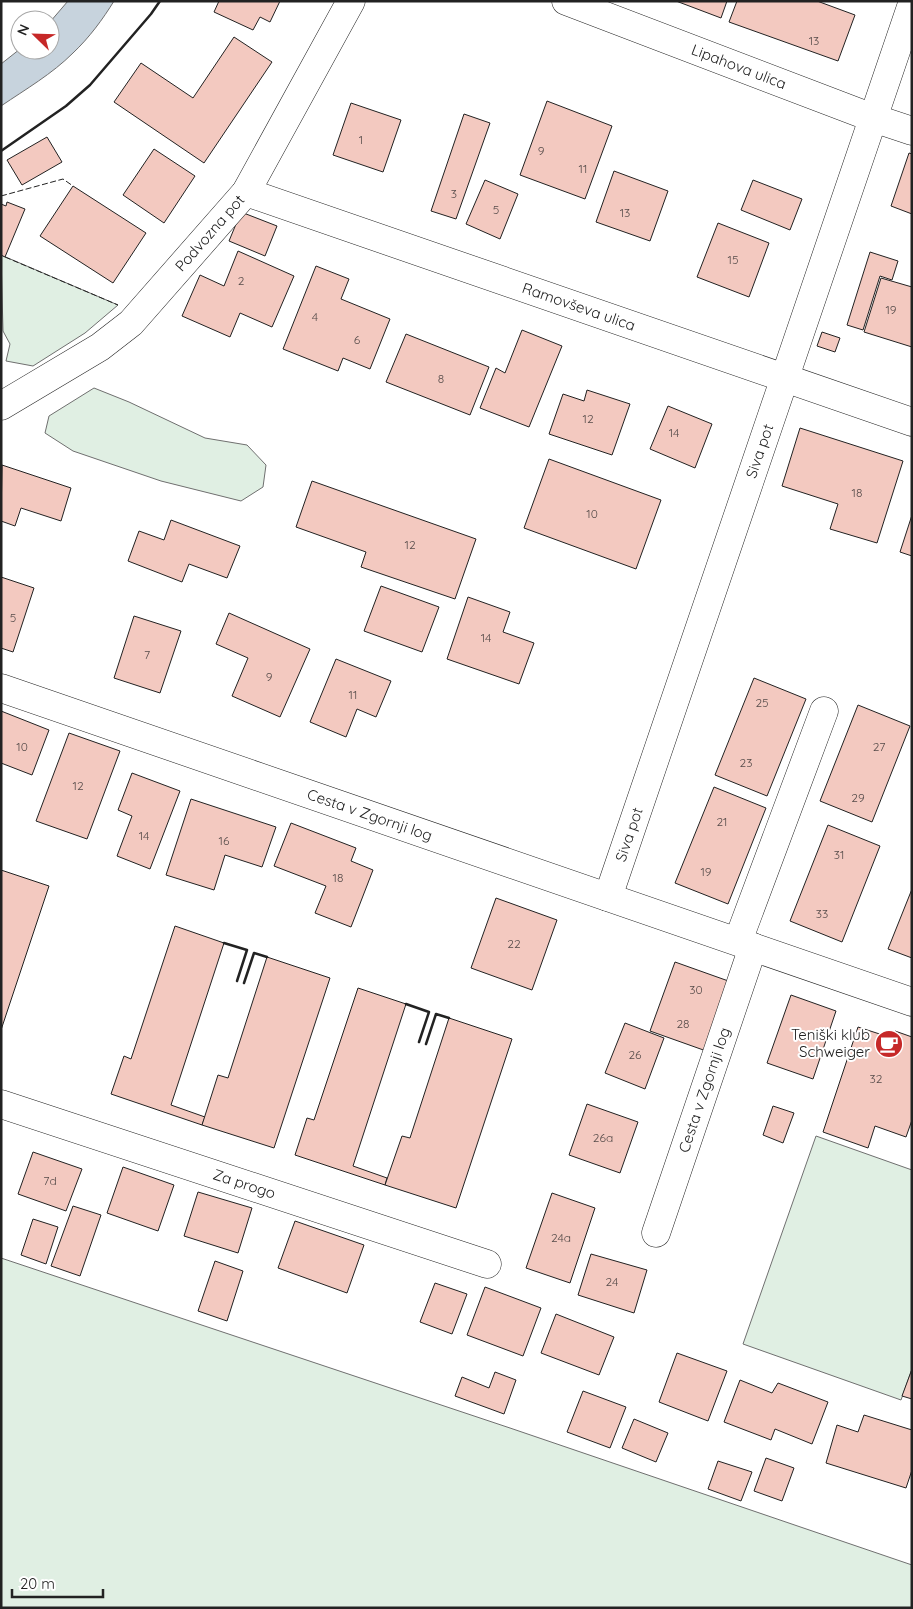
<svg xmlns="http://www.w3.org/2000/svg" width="913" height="1609" font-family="Quicksand,sans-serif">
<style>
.green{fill:#e0efe3;stroke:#6f6f6f}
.water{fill:#c7d3dd;stroke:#6f6f6f}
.building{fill:#f3c9c0;stroke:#222}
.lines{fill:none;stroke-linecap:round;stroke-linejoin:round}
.minor-casing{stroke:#222;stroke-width:29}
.minor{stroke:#fff;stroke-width:28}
.fence{stroke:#222;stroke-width:1;stroke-dasharray:6 2.5;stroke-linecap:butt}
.wall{stroke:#222;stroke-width:2.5}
.labels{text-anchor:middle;stroke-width:4;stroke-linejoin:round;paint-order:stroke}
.number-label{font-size:12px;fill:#564c4a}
.street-label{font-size:15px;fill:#222;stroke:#fff}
.poi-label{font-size:15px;fill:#222;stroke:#fff;text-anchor:end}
</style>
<rect width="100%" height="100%" fill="#fff"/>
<g class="green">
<path d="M1,255L118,305L85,333L33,366L6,361L10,344L3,331Z"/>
<path d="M94,388L129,402L205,438L247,445L266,465L263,487L241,501L161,481L73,451L45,433L49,416Z"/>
<path d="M816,1136L912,1170V1369L901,1400L743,1344Z"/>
<path d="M1,1258L510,1428L912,1565V1608H1Z"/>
</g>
<path class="water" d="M68,1H114C103,19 89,38 73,53C52,74 26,89 1,106V64L20,49V50H50V22Z"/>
<g class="building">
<path d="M219,1H280L270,22L260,17L253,30L214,12Z"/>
<path d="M676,1H727L721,18Z"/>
<path d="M737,1H817L855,15L838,61L729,22Z"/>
<path d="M234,37L272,62L204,163L114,102L141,63L193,98Z"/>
<path d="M547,101L612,126L585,199L520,175Z"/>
<path d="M351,103L401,120L383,172L333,155Z"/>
<path d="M464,114L490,123L456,219L431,211Z"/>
<path d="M47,137L62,162L22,185L7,160Z"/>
<path d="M154,149L195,176L164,223L123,195Z"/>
<path d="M909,153L912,154V214L891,206Z"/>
<path d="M614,171L668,191L650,241L596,222Z"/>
<path d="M485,180L518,194L500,239L466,224Z"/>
<path d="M753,180L802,199L790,230L741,210Z"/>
<path d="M73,186L146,233L113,283L40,236Z"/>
<path d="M7,202L25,209L5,257L1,255V204L6,206Z"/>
<path d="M241,212L277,226L265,256L229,241Z"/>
<path d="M718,223L769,243L749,297L697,277Z"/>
<path d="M238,251L294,276L272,327L240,313L230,337L182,316L200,275L224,286Z"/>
<path d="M870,252L898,261L892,280L880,276L863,330L847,325Z"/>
<path d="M316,266L349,279L341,299L390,319L370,369L343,358L338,371L283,349Z"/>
<path d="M881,278L912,287V347L864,332Z"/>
<path d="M522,330L562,346L529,427L480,408L496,368L505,373Z"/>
<path d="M822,332L840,338L835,352L817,346Z"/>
<path d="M406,334L489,367L470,415L386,382Z"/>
<path d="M587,390L630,404L612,455L549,434L563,394L584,401Z"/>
<path d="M668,406L712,424L695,468L650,449Z"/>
<path d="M800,428L903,461L877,543L830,529L838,504L782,486Z"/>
<path d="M549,459L661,500L636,569L524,528Z"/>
<path d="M2,465L71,488L61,521L21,508L15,526L1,521Z"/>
<path d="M312,481L476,539L455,599L361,567L366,552L296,527Z"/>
<path d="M912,515V556L900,552Z"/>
<path d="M171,520L240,546L227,578L189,564L182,582L128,561L139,531L164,540Z"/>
<path d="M1,577L34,588L13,652L1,648Z"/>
<path d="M381,586L439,607L422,652L364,631Z"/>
<path d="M468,597L510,612L503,632L534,643L519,684L447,659Z"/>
<path d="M229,613L310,649L280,717L232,696L248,658L216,644Z"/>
<path d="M134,616L181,631L160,693L114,678Z"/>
<path d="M336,659L391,681L376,717L357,709L346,737L310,722Z"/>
<path d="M754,678L806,699L767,796L715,775Z"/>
<path d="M858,705L910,726L872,822L820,801Z"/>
<path d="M1,711L49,730L32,775L1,763Z"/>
<path d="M69,733L120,751L87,839L36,821Z"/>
<path d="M132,773L180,791L150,869L117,856L132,816L118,810Z"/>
<path d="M714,787L766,808L728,904L675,883Z"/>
<path d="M191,799L276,827L262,867L225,855L214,890L166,875Z"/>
<path d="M291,823L356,848L351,861L373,870L351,927L315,913L326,886L274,866Z"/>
<path d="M828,825L880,846L842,942L790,921Z"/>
<path d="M1,870L49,886L1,1030Z"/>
<path d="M912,889V958L888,949Z"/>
<path d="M496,898L557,920L532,990L471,968Z"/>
<path d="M175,926L224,943L171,1105L205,1117L202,1125L111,1094L124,1056L131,1059Z"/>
<path d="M267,957L330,978L274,1148L202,1125L218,1075L228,1078Z"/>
<path d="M675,962L734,983L709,1052L650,1031Z"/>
<path d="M358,988L406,1004L353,1166L387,1178L385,1185L295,1155L307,1118L314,1120Z"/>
<path d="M791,995L836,1011L813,1079L767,1063Z"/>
<path d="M449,1018L512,1039L456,1208L385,1185L402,1136L410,1138Z"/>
<path d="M625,1023L664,1038L645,1089L605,1073Z"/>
<path d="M858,1027L892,1038L895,1031L912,1037V1120L906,1137L875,1126L868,1148L823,1132Z"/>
<path d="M587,1104L638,1122L620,1173L569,1155Z"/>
<path d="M773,1106L794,1113L783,1143L763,1135Z"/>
<path d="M33,1152L82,1169L66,1211L18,1194Z"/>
<path d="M123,1167L174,1185L158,1231L107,1213Z"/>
<path d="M198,1192L252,1208L238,1253L184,1236Z"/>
<path d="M552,1193L595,1208L570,1283L526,1268Z"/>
<path d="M73,1206L101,1215L80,1276L51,1266Z"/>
<path d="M33,1219L58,1227L46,1264L21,1255Z"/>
<path d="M295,1221L364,1245L347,1293L278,1268Z"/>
<path d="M591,1254L647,1270L634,1313L578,1295Z"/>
<path d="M215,1261L243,1271L227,1321L198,1311Z"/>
<path d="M435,1283L467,1294L452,1334L420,1322Z"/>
<path d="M485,1287L541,1308L523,1356L467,1335Z"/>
<path d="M556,1314L614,1337L599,1375L541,1353Z"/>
<path d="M677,1353L727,1371L708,1421L659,1402Z"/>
<path d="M912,1369V1399L902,1396Z"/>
<path d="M495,1372L516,1380L504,1414L455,1396L462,1377L489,1388Z"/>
<path d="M740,1380L772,1393L778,1383L828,1402L812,1444L775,1429L771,1440L724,1422Z"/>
<path d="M583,1391L626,1407L610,1448L567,1432Z"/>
<path d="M864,1415L912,1430V1470L906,1488L826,1463L837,1425L858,1432Z"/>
<path d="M634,1419L668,1433L656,1462L622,1448Z"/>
<path d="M766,1458L794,1468L782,1501L754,1491Z"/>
<path d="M718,1461L752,1472L741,1501L708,1489Z"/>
</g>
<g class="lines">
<defs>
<g id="minor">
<path id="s1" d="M566,1L873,118L912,131"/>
<path id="s2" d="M246,192L912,422"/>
<path id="s3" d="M1,406L100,347L131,323L246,192L351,1"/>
<path id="s4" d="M1,688L912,1002"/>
<path id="s5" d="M608,897L912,4"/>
<path d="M738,941L824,711"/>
<path id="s6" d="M1,1104L487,1264"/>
<path id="s7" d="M656,1233L753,947"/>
</g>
</defs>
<use href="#minor" class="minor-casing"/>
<use href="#minor" class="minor"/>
<g class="fence">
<path d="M1,196L63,179L73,186"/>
<path d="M5,257L118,305"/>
</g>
<g class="wall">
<path d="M1,151L66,106L90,85L151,14L160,1"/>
<path d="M224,943L247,950L237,981"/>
<path d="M244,983L254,953L267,957"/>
<path d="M406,1004L429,1012L419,1042"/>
<path d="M426,1044L436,1014L449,1018"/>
</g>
</g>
<defs>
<symbol id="cafe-disc" viewBox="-11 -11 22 22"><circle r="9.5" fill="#c62828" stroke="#fff"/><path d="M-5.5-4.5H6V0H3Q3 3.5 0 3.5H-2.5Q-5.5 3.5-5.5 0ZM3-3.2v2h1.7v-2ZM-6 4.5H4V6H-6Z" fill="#fff"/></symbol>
</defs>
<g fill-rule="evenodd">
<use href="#cafe-disc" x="873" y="1028" width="32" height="32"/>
</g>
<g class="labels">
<g class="number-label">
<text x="814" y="45">13</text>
<text x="361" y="144">1</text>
<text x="541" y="155">9</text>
<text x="583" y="173">11</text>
<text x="454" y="198">3</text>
<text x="496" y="214">5</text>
<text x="625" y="217">13</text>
<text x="733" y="264">15</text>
<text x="241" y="285">2</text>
<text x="891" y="314">19</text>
<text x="315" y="321">4</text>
<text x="357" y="344">6</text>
<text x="441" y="383">8</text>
<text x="588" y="423">12</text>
<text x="674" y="437">14</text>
<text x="857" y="497">18</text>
<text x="592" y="518">10</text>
<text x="410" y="549">12</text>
<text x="13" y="622">5</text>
<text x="486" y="642">14</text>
<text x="147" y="659">7</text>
<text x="269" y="681">9</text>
<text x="353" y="699">11</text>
<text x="762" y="707">25</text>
<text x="22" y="751">10</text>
<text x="879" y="751">27</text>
<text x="746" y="767">23</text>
<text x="78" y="790">12</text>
<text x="858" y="802">29</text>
<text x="722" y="826">21</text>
<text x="144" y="840">14</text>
<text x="224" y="845">16</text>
<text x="839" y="859">31</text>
<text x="706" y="876">19</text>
<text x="338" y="882">18</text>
<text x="822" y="918">33</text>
<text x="514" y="948">22</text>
<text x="696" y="994">30</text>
<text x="683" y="1028">28</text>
<text x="635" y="1059">26</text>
<text x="876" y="1083">32</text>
<text x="603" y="1142">26a</text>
<text x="50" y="1185">7d</text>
<text x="561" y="1242">24a</text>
<text x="612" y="1286">24</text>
</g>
<g class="street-label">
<text dy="5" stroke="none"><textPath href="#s1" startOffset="185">Lipahova ulica</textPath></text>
<text dy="5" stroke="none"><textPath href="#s3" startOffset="274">Podvozna pot</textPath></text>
<text dy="5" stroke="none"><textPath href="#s2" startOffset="352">Ramovševa ulica</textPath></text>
<text dy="5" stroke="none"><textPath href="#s5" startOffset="471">Siva pot</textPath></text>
<text dy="5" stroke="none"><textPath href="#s4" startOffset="390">Cesta v Zgornji log</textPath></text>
<text dy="5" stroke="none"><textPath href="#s5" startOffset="66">Siva pot</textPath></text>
<text dy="5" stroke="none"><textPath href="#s7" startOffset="151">Cesta v Zgornji log</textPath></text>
<text dy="5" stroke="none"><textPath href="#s6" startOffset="256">Za progo</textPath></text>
</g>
<g class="poi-label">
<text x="870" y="1040">Teniški klub<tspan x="870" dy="17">Schweiger</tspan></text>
</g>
</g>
<rect width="913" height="1609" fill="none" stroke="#222222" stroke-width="5"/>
<g transform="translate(35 35) rotate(293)"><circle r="24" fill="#ffffff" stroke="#a7a7a7"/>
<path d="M0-4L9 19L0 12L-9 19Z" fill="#c62828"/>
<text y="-8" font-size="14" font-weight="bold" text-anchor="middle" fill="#222222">N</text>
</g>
<path d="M12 1589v8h91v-8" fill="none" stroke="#222222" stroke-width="2.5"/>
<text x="20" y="1589" font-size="15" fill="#222222" stroke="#ffffff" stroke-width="4" paint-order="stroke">20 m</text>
</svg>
